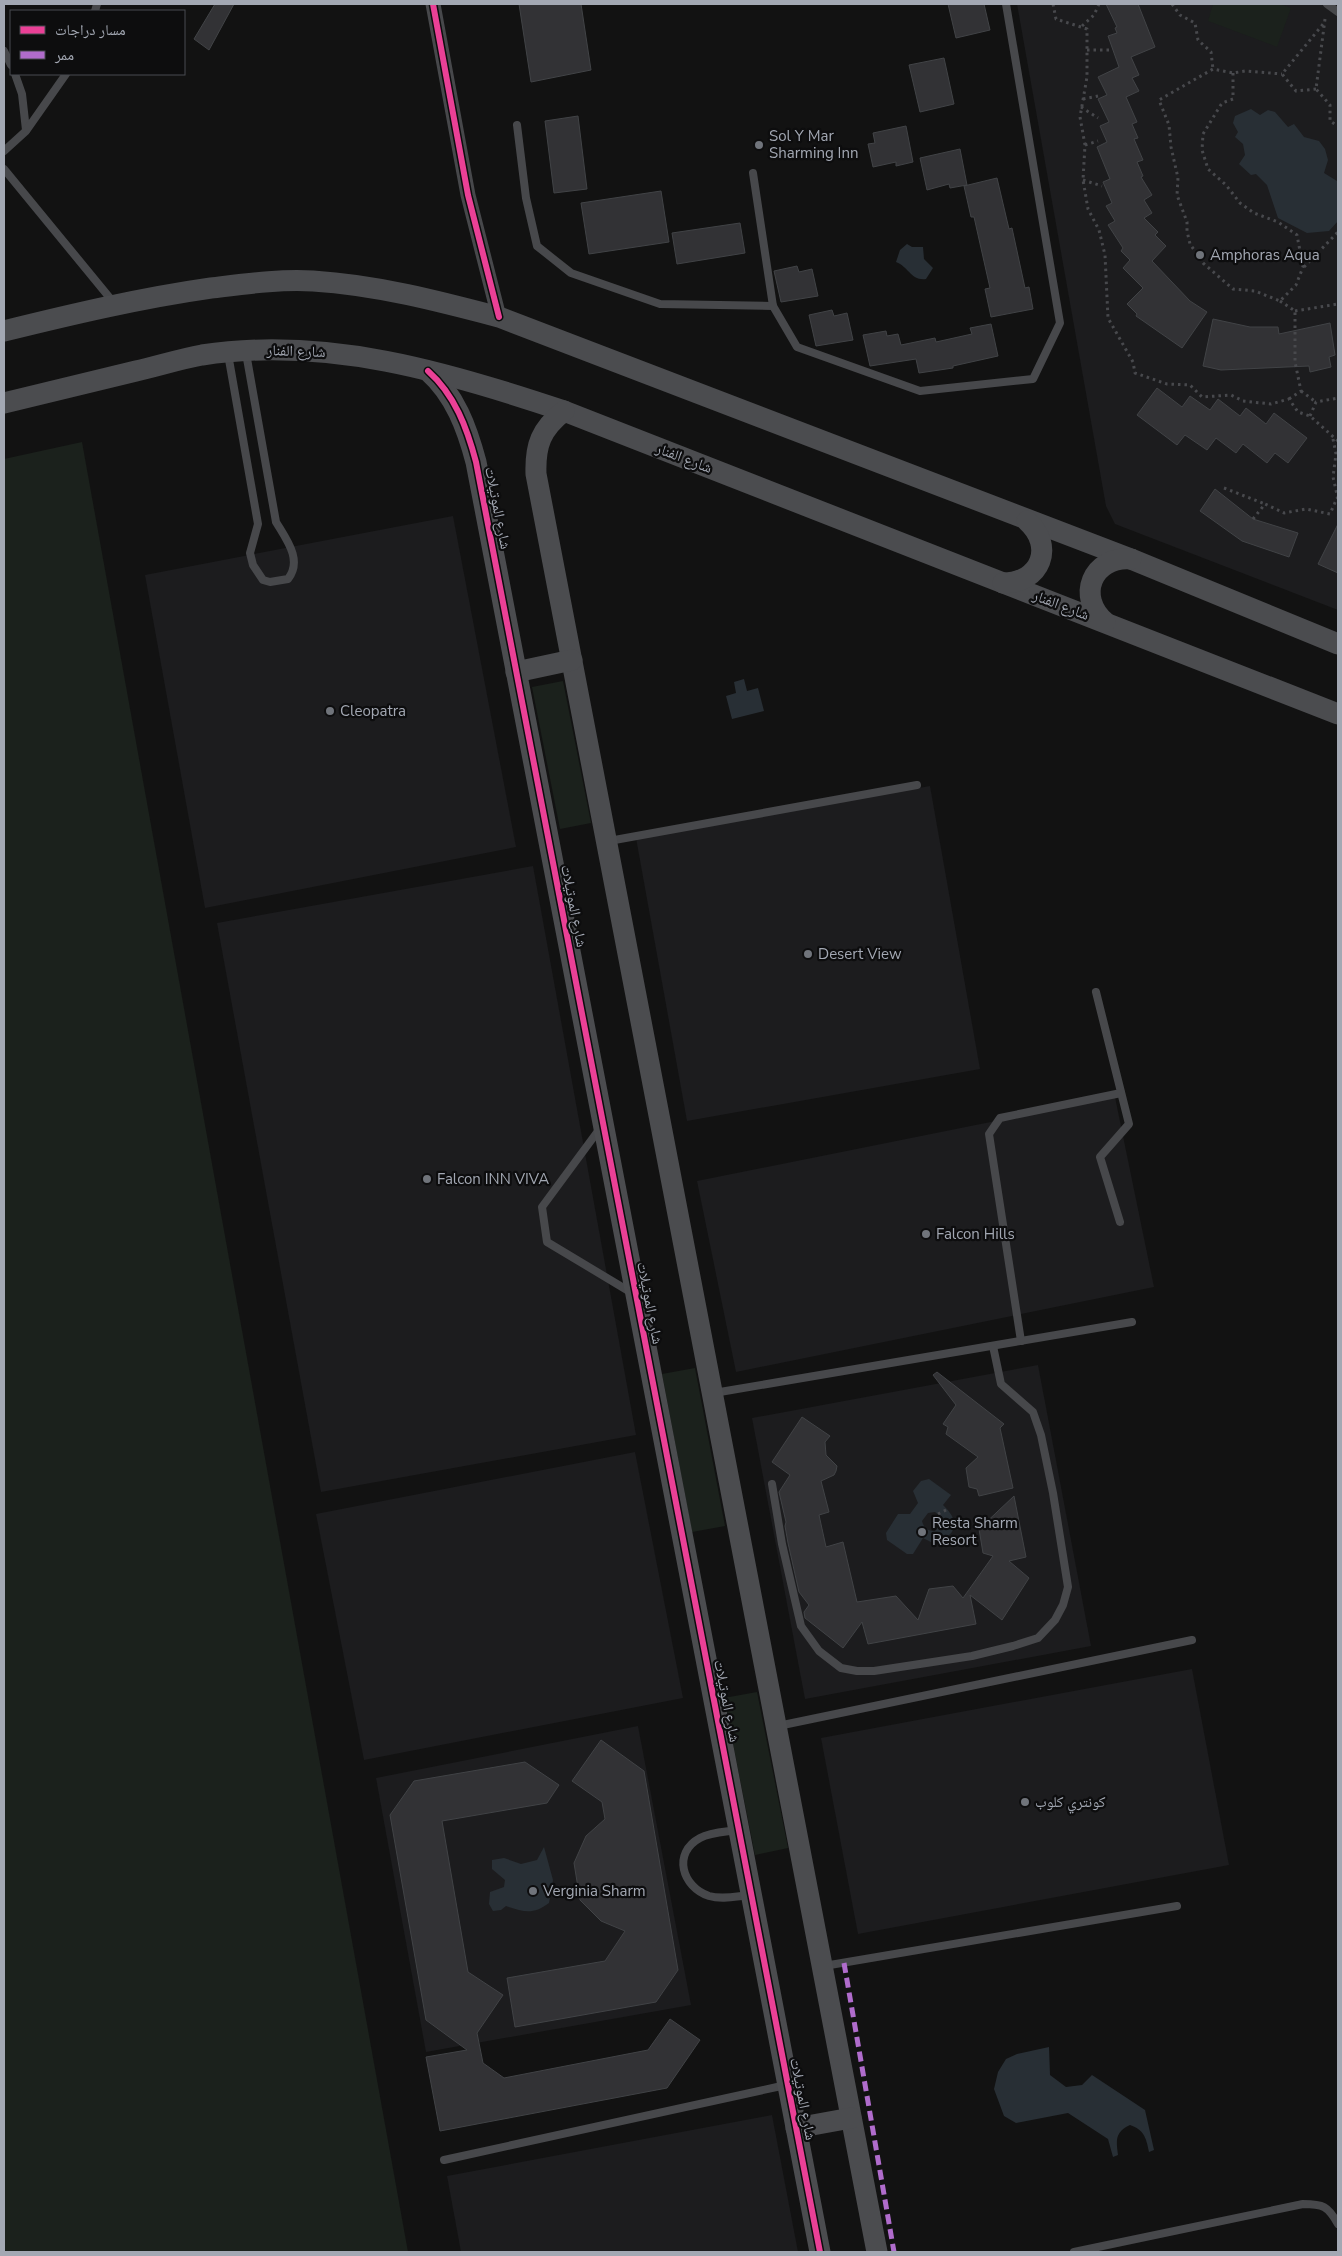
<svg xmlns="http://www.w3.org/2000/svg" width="1342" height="2256" font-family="'Nunito Sans','Noto Naskh Arabic',sans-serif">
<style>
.built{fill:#1c1c1e}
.green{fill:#1b211c}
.water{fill:#282f35;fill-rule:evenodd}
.building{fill:#323235;stroke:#414346}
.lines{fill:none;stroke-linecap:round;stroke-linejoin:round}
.path{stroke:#48494d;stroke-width:3;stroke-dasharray:2.5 4;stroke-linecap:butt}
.lane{stroke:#47484b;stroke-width:8}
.street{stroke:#47484b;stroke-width:15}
.secondary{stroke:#4b4c4f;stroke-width:21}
.quiet{stroke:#b06ccc;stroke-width:5;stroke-dasharray:10 5;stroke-linecap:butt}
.cycleway-casing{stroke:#0d0d0e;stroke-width:9}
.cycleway{stroke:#ea4096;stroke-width:6}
.poi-dot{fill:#70747b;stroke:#0d0d0e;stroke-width:2}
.labels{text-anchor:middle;stroke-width:4.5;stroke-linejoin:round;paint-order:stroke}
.poi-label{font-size:15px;fill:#a3a8b3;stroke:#0d0d0e;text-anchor:start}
.street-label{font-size:15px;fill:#a3a8b3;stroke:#0d0d0e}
</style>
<rect width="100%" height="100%" fill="#121212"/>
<g class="built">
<path d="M1017,4H1338V610L1115,524L1106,506Z"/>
<path d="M453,516L516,847L205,908L145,575Z"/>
<path d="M930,786L980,1069L687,1121L636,838Z"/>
<path d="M533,866L636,1435L321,1492L217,923Z"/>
<path d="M1115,1097L1154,1287L736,1372L697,1181Z"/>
<path d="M1038,1365L1091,1646L805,1699L752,1418Z"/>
<path d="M635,1452L683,1698L364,1760L316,1514Z"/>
<path d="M1192,1669L1229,1865L858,1934L821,1738Z"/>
<path d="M638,1726L691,2005L426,2052L376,1778Z"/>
<path d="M772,2115L798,2252H461L447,2176Z"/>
</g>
<g class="green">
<path d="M1213,4H1280L1291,8L1277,47L1208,21Z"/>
<path d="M82,442L408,2252H4V459Z"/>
<path d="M563,681L591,823L560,829L532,687Z"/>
<path d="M695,1368L725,1526L692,1532L662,1374Z"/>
<path d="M757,1692L788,1848L755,1855L724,1698Z"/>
</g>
<g class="water">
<path d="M1251,109L1260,115L1268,110L1275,112L1288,127L1294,124L1304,137L1319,141L1325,149L1328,160L1324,173L1337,181L1338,221L1329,231L1307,233L1278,218L1267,185L1256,174L1251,175L1239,164L1245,155L1243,144L1235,137L1238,132L1233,123L1235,116Z"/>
<path d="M907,244L912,247H923L924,259L933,268L926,279C911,281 909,267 896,262L900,250Z"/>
<path d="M744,679L747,691L758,688L764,711L732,719L726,696L736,693L734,682Z"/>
<path d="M929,1479L951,1495L943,1505C962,1523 956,1536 933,1543L923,1538L913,1554H907L887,1540L886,1533L898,1514H910L918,1503L913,1491L921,1481ZM935,1512L940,1516L942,1523L935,1531C927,1531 924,1528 922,1521L928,1513Z"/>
<path d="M544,1847L553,1880L549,1903C533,1915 524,1912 506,1906L501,1910L493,1911L489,1904L490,1892L504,1887L505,1880L492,1869V1860L504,1858L521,1864L537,1860Z"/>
<path d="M1049,2047L1050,2075L1066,2087L1082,2085L1092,2075L1145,2110L1154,2150L1149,2152C1146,2137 1144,2130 1130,2125C1115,2132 1116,2140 1118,2155L1113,2157L1108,2139L1068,2113L1016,2123L1004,2116L994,2089L998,2072L1006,2059L1017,2054Z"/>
</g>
<g class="building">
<path d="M215,4H234L209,50L194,39Z"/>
<path d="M519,4H581L591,70L531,82Z"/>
<path d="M948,4H984L990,30L956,38Z"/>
<path d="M1106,4H1138L1155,47L1131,57L1139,75L1132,78L1139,91L1126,97L1137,122L1132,124L1138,138L1134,139L1143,160L1137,162L1143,176L1141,177L1152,195L1144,200L1152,213L1144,218L1158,232L1155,235L1166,246L1152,261L1190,301L1207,312L1182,348L1136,316L1137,314L1127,304L1143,288L1123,268L1130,260L1121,251L1123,248L1108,225L1115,221L1106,206L1112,203L1103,182L1110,179L1097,147L1107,142L1100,126L1109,122L1098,99L1107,95L1098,77L1119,67L1108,36L1117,33L1115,28L1117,27Z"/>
<path d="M944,58L954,104L920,112L909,65Z"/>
<path d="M578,116L587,189L554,193L545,121Z"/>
<path d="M906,126L913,162L896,166V162L873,167L868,144L875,143L873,133Z"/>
<path d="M960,149L967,185L950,188L949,184L927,190L920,158Z"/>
<path d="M997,178L1009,229L1012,228L1025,288L1029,287L1033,309L991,317L985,289L990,288L974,217H971L964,186Z"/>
<path d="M661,191L669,242L589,254L581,203Z"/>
<path d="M740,223L745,253L677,264L672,233Z"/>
<path d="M797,266L799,272L812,269L818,296L781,302L774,271Z"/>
<path d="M832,310L834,316L847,313L853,340L816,346L809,315Z"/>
<path d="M1213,319L1250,327H1278L1279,334L1330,323L1335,355L1329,357L1331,367L1310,372L1309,366L1221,370L1203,366Z"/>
<path d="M991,324L998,356L953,366V368L919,373L916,359L870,366L863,335L886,331L887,336L898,334L901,345L935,338L936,342L972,334L970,328Z"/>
<path d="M1157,388L1182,407L1190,396L1210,410L1218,399L1240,416L1246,408L1266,424L1274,413L1307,438L1288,463L1275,453L1267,463L1243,444L1236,453L1216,438L1207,450L1185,435L1177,445L1137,415Z"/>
<path d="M1215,489L1253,519L1298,533L1289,557L1242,541L1200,511Z"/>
<path d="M1338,524V573L1318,564Z"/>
<path d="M937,1372L1004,1424L1000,1428L1013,1488L979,1496L977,1489L969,1487L966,1468L978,1457L946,1434L948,1427L943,1424L956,1405L933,1375Z"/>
<path d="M802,1417L830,1436L825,1442L826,1455L837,1466L836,1471L834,1475L821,1481L829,1512L819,1515L826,1547L843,1542L857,1602L896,1596L918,1620L929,1589L953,1586L963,1598L993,1556L983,1553L979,1529L1014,1496L1026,1557L1009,1561L1029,1578L1002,1620L970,1595L976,1624L868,1644L862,1622L843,1648L805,1618L804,1612L809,1605L799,1592L788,1543L785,1526L786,1522L779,1492L790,1475L772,1462Z"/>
<path d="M601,1740L644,1771L678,1970L656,2002L515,2027L507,1978L605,1961L625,1931L601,1921L580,1900L574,1863L586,1836L605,1819L602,1802L572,1781Z"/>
<path d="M525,1762L559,1785L547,1803L442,1821L468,1972L503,1995L477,2033L483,2063L504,2078L648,2050L670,2019L700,2040L667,2088L440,2131L426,2057L467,2050L426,2020L390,1815L414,1781Z"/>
</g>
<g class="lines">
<g class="path">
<path d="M1053,4L1056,19L1087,29V77L1080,117L1085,145L1083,180L1088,209L1099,230L1105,255L1108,318L1133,362L1135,373L1167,384L1190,385L1202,397L1231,395L1243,401L1271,404L1289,399L1298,412L1310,416L1338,441"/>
<path d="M1172,4L1180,15L1195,23L1198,40L1211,52L1213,69"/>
<path d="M1325,19L1316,89L1330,105V121L1338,126"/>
<path d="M1082,26L1094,15L1099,4"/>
<path d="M1087,50H1112"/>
<path d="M1233,73V99L1222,103L1203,134L1202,150L1208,169L1226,185L1240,203L1254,213L1278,222L1297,235L1303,267L1296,285L1280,301L1255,291L1233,289L1203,263L1190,244L1187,231V222L1177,195L1178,178L1171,147L1169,125L1159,100L1213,69L1233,73L1245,71L1282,74"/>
<path d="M1316,89L1296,91L1282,74L1324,23"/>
<path d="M1083,99L1098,96"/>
<path d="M1081,107L1098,118"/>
<path d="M1085,145L1098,141"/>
<path d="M1083,180L1102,186"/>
<path d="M1304,267L1338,232"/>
<path d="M1280,301L1295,311V362L1301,391L1289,399"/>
<path d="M1295,311L1338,304"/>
<path d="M1301,391L1316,402"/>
<path d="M1310,416L1316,402L1338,398"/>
<path d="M1333,439L1336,454L1333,477L1338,499"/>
<path d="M1224,488L1265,504"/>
<path d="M1253,519L1265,504L1284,513L1306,509L1330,514L1337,498"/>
<path d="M938,1514L948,1509"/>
</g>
<g class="lane">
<path d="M1327,4L1338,12"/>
<path d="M95,11L97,4"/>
<path d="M4,51L11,65"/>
<path d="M15,74L22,94L26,130"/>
<path d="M517,125L526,198L537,246L571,273L660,304L773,306"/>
<path d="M4,151L26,131L66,74"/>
<path d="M4,169L114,303"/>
<path d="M753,173L773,306L797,347L920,391L1033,379L1060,323L1006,4"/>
<path d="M228,354L258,524L250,553L253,565L263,580L270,582L288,579C303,560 286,539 276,522L246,353"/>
<path d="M609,841L917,785"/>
<path d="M1096,992L1129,1124L1100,1157L1120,1222"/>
<path d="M601,1127L542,1207L547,1242L632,1293"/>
<path d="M1021,1341L989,1134L1000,1118L1121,1093"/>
<path d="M714,1393L1132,1322"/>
<path d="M772,1484L782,1544L801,1626L819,1651L841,1668L857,1671H874L972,1656L1013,1646L1038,1638L1055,1620L1063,1605L1068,1587L1053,1493L1041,1435L1033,1412L1001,1384L993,1346"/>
<path d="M778,1726L1192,1640"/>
<path d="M738,1830C726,1832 711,1832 700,1838C672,1853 682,1887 709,1896C723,1900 737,1896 751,1895"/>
<path d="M824,1966L1177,1906"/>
<path d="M444,2160L786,2085"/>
<path d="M1074,2252L1303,2204C1323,2204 1328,2206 1338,2224"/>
</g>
<path class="street" d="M433,4L468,195L499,317"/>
<g class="secondary">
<path d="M4,331C73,314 141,298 211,288C245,284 279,279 313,281C377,285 438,301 499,317L1131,559L1338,644"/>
<path d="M428,371C455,395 467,428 476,462L820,2252"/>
<path d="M4,403C48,392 92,382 136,371C158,366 180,359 202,355C326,336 448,372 564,411L1338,714"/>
<path d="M564,411C541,429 535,445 536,474L877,2252"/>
<path d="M1003,583C1041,583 1055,546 1027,521"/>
<path d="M1105,622C1076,597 1092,556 1131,559"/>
<path d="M516,672L572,660"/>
<path d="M796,2128L851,2118"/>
</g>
<path class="quiet" d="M844,1963L894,2252"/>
<defs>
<g id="cycleway">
<path d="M433,4L468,195L499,317"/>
<path d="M428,371C455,395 467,428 476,462L820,2252"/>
</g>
</defs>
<use href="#cycleway" class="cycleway-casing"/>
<use href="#cycleway" class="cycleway"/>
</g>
<g class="poi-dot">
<circle cx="759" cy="145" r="5"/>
<circle cx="1200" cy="255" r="5"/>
<circle cx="330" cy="711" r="5"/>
<circle cx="808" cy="954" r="5"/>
<circle cx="427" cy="1179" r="5"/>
<circle cx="926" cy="1234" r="5"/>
<circle cx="922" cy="1532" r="5"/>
<circle cx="1025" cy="1802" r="5"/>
<circle cx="533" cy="1891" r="5"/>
</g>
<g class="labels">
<g class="poi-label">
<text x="769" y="141">Sol Y Mar<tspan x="769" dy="17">Sharming Inn</tspan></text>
<text x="1210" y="260">Amphoras Aqua</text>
<text x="340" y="716">Cleopatra</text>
<text x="818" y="959">Desert View</text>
<text x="437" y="1184">Falcon INN VIVA</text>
<text x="936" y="1239">Falcon Hills</text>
<text x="932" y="1528">Resta Sharm<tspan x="932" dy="17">Resort</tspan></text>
<text x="1035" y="1807">كونتري كلوب</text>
<text x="543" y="1896">Verginia Sharm</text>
</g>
<g class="street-label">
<text transform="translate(296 351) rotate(2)" y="5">شارع الفنار</text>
<text transform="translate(684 458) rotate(21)" y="5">شارع الفنار</text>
<text transform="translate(498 508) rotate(79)" y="5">شارع الموتيلات</text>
<text transform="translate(1061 605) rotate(21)" y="5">شارع الفنار</text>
<text transform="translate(574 906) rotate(79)" y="5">شارع الموتيلات</text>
<text transform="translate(650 1303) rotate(79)" y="5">شارع الموتيلات</text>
<text transform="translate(727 1701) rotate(79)" y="5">شارع الموتيلات</text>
<text transform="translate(803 2099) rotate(79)" y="5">شارع الموتيلات</text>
</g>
</g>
<rect width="1342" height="2256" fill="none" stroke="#a3a8b3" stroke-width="10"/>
<rect x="10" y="10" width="175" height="65" fill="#0d0d0e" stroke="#494b50"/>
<rect x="20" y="26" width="25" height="8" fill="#ea4096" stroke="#494b50"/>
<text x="55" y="35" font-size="15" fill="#a3a8b3">مسار دراجات</text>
<rect x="20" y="51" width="25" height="8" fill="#b06ccc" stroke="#494b50"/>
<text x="55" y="60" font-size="15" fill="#a3a8b3">ممر</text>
</svg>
